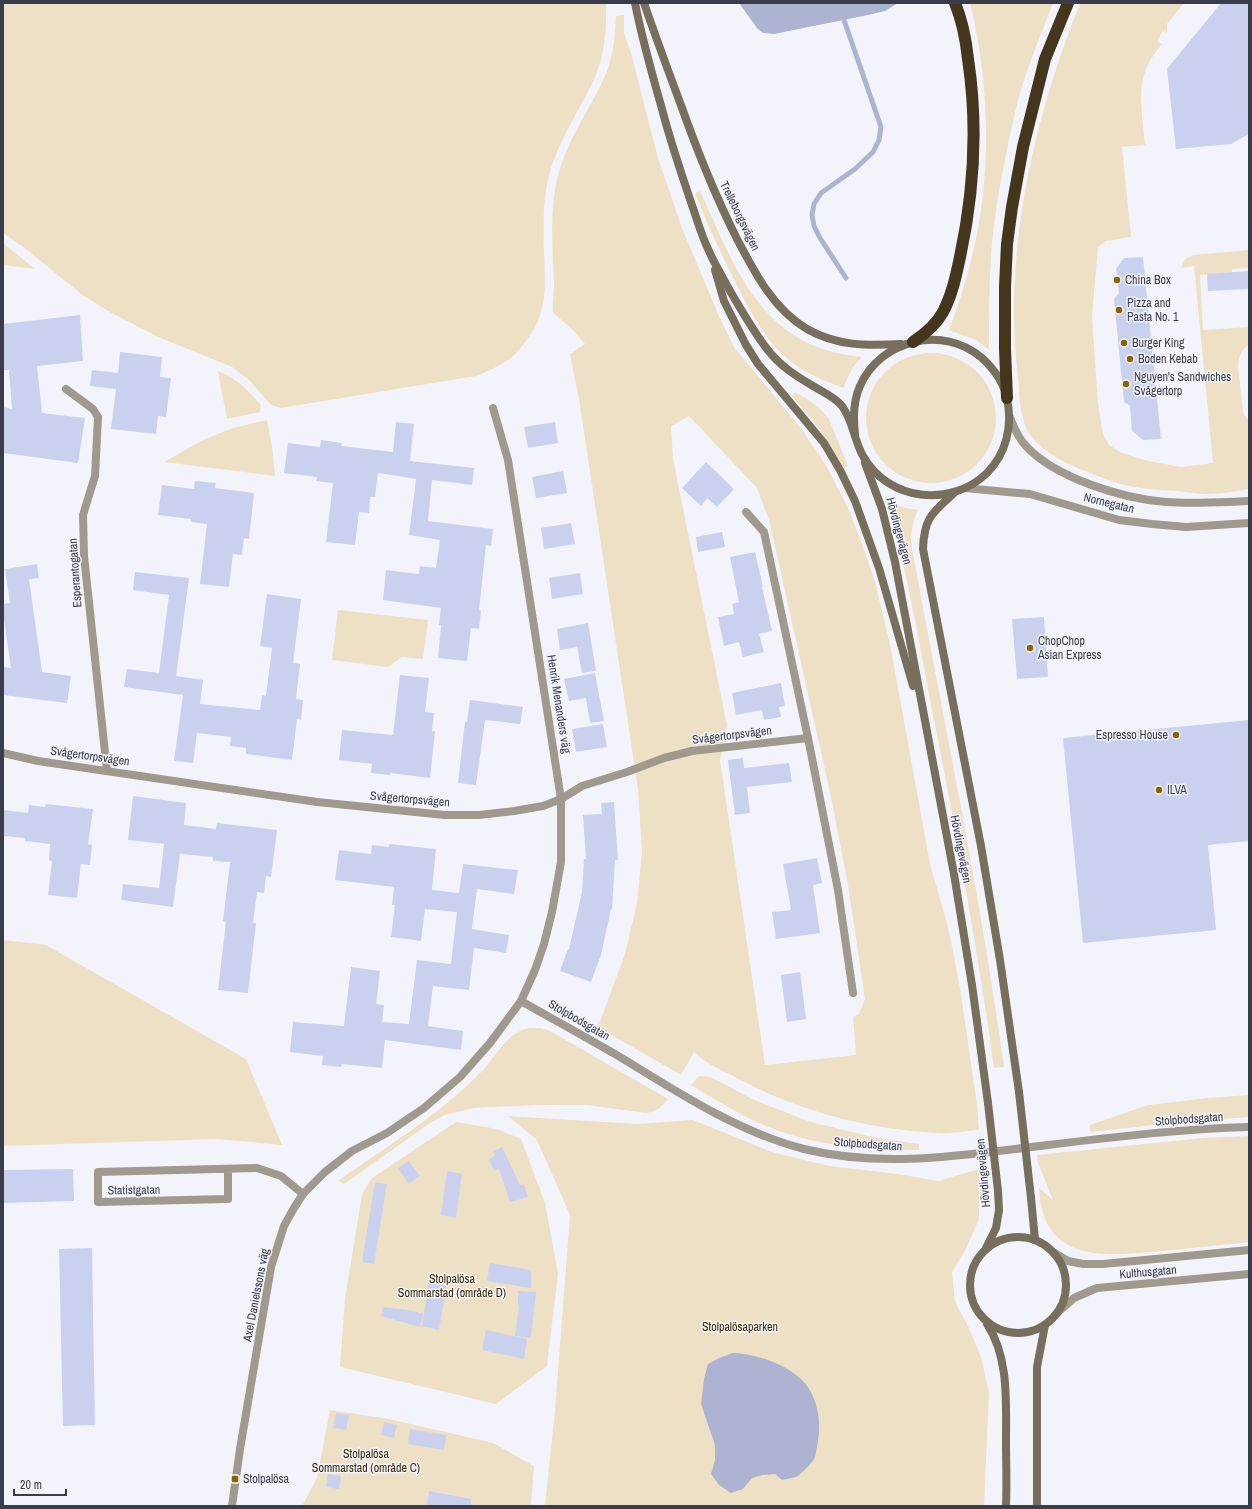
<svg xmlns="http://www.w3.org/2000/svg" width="1252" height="1509" font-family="'Archivo Narrow',sans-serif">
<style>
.green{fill:#eee0c5;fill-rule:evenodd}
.water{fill:#adb4d2}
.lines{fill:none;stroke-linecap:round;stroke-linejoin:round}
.stream{stroke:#adb4d2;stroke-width:5}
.building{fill:#c9d1ef}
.street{stroke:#a0998d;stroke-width:8}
.secondary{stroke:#776e5c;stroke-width:8}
.highway{stroke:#43361d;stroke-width:12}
.secondary-bridge{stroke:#776e5c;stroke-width:8}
.poi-dot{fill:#896401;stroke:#f3f4fb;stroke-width:1.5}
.labels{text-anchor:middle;stroke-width:3;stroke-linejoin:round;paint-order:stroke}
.street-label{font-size:12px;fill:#393c49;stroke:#f3f4fb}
.poi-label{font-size:12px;fill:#393c49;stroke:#f3f4fb;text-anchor:start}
.park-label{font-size:12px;fill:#3a2903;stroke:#f3f4fb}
</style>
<rect width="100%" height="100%" fill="#f3f4fb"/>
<g class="green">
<path d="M3,3H606C607,28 605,54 595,77C580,111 556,143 548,180C543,203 543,229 544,252C545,276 547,299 538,321C533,332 521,349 513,356C503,365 488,371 476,376L281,408L271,405L249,380L232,367L158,337L108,311L84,296L22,246L3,233Z"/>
<path d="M970,3H1053C1041,35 1027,67 1018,100C1007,147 997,195 992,243C989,279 989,314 989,350L976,340L949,330C958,306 966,282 972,257C992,176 990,83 970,3Z"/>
<path d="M1080,3H1184L1167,24V34L1163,31L1157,41L1162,44C1158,49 1154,54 1151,59C1135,84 1143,118 1145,145L1122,147L1131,237L1106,241L1098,247L1092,316L1098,404L1103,434L1109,445L1120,452L1144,460L1181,467L1213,463L1194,266L1181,268L1185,259L1194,255L1249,250V268L1232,269V272L1200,275L1203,330L1249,327V345C1241,349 1239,357 1238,366L1243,412L1249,422V489C1236,491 1222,494 1208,494C1199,494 1188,492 1178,491C1159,490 1139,489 1121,484C1113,482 1106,479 1098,476C1074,467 1048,457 1032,437C1019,421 1020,398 1018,378C1003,250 1033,122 1080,3Z"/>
<path d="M624,15V33L631,53L658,158L682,228L718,314L734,347L803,431L827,467L848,508L862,544L875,582L890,644L930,864L949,931L960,988L977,1104L979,1130C966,1131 952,1134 939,1133C868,1130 797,1111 735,1077C721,1070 705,1063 694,1052L681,1075L598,1027L625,954L637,903L642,852L638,789L579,399L570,354L585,344L572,329L553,313C552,303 554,293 554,283C552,239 548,195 565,154C576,128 592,104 604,78C613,59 615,37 616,16ZM689,416L757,488L769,520L830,792L848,885L865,999L859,1014L853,1017L856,1055L765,1065L720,760L727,725L673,459L671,426Z"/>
<path d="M700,191C736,270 762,349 862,357L853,367L843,388C820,379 798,370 780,352C763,336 752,314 741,293C724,261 709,228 695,193Z"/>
<path d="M3,243L35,269L3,265Z"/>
<circle cx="931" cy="418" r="65"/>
<path d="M218,371C236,377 248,391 261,405L260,412L227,419Z"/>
<path d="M795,392C809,400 820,406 829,419L848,466L844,468L818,427L792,396Z"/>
<path d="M267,420L272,446L275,476L164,462L205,439L233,428Z"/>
<path d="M889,502L905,508L918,510C912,523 910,535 912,549C944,722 980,893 1004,1067L994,1068C978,952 957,836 934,720C920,647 907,574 889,502Z"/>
<path d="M338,610L428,620L423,659L402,657L388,667L332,660Z"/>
<path d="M3,940L46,945L246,1059L282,1145L217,1139L3,1146Z"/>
<path d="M529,1028H541L550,1031L668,1099C661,1108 657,1111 646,1113L587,1105H540L473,1108L445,1115L430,1123L344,1184L338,1181C386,1147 442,1113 483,1070C497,1054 507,1033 529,1028Z"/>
<path d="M700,1076L711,1077L752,1099L811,1122L877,1138L919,1144V1150C865,1151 811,1145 761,1124C737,1113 714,1099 691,1085L696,1079Z"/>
<path d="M1249,1095V1117L1180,1122L1090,1132V1125L1148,1105L1208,1098Z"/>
<path d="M508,1116L637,1124L693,1120L772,1152L829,1166L898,1174L938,1181L979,1169V1219L966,1249L952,1272L955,1302L968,1326L981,1357L989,1392L984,1506H545L555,1410L570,1215L537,1140Z"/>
<path d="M456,1122L497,1129L521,1139L545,1203L558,1273L547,1366L496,1404L340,1367L345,1299L362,1194L372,1178Z"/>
<path d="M1249,1136V1242C1221,1245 1192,1248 1164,1251C1106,1256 1043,1265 1039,1188L1053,1200L1038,1163L1037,1155L1203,1138Z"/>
<path d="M330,1410L389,1419L493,1443L534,1466L531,1506H302L317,1478Z"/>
</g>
<g class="water">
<path d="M739,3H898L885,11L868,15L774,34L763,33L757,28Z"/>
<path d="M733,1353C756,1354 783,1363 801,1379C819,1396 822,1424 817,1447C816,1451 816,1456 814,1459C811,1464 804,1471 799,1475C795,1478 787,1479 782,1480L775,1474L763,1475L752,1478L743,1489L731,1493L719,1485L711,1474L715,1460V1445L701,1404L704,1379L708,1364L719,1358Z"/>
</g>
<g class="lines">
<path class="stream" d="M844,20L881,127L879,140L873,152L855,169L821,193L814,204L812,215L814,226L820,238L846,278"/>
</g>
<g class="building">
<path d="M1221,3H1249V134L1231,144L1176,149L1167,69Z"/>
<path d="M1143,257L1161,439L1143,440L1132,431L1130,406L1124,402L1114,299L1119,293L1116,269L1124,258Z"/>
<path d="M1249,271V289L1208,291L1207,274Z"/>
<path d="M80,315L83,361L37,366L42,413L85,418L78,463L3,453V407L12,409L9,370H3V324Z"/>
<path d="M120,352L162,357L160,377L171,378L166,417L158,416L156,434L111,429L116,389L90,386L92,370L118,373Z"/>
<path d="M396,422L414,424L410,461L474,468L472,485L432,480L428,521L493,529L491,546L486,545L479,610H481L479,629L471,628L467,661L438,658L441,625H439L441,608L383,600L386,570L419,574L420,566L436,568L440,540L409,535L416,479L378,473L375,497H370L369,513L359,512L355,545L326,542L333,483L316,481L317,477L284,473L288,443L320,447L321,440L342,443L341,446L393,452Z"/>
<path d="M555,422L558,443L528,448L524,427Z"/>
<path d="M706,462L734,489L717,507L707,498L701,506L682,488Z"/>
<path d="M563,471L567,493L536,498L532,477Z"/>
<path d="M195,481L216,483L215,488L254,493L249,539L244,538L242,555L233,554L229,587L200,584L207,524L191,522V519L158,515L162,485L194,489Z"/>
<path d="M571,523L575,544L544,549L541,528Z"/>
<path d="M722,532L725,547L698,552L696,537Z"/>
<path d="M755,552L763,587H762L772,631L759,634L764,652L743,657L739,642L724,646L718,617L734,614L732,604L739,602L730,557Z"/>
<path d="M37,564L39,578L29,579L42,672L71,676L67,703L3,695V667L11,668L3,613V604L10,603L5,569Z"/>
<path d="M135,572L189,578L176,676L203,680L200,704L260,710L262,695L266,696L272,648L260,646L267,594L301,599L293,663L300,664L296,699L303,700L301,720L297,719L292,760L246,754V748L230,746L231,737L197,733L193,763L174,761L183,695L124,687L127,669L159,673L169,595L133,590Z"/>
<path d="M580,573L583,594L552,599L549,578Z"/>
<path d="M1044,617L1048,677L1017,679L1012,619Z"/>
<path d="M588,623L596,671L582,673L577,647L560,650L557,629Z"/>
<path d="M595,673L604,721L590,723L586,698L569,701L564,679Z"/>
<path d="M400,675L429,678L425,712L434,713L432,731H435L430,778L390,773V775L371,773L372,764L339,760L342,730L393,735Z"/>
<path d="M781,683L785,706L779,707L781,717L764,720L762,710L736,715L732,693Z"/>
<path d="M470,700L523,707L520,724L485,720L476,785L458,783L465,722H467Z"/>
<path d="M1249,720V841L1208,845L1216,930L1083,943L1063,738Z"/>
<path d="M603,724L607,747L576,752L572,729Z"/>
<path d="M743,758L744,768L789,763L792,782L747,787L750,813L735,815L728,760Z"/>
<path d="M133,796L186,803L184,825L216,829L217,823L277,830L271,877L266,876L264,893L257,892L253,923H256L248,993L218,990L226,922L223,921L230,862L213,861V857L180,854L173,907L121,900L123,884L159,888L164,844L128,840Z"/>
<path d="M614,802L618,860H615L612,910L611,909L601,955L591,982L560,971L568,949H569L582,892L584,859H586L583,815L602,814L601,803Z"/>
<path d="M46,804L93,809L88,844L92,845L90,865L81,864L77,898L48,895L52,861L49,860L50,844L25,841V838L3,836V810L28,813L29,805L45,807Z"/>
<path d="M389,844L436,849L432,890L459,893L463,864L518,870L514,894L477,889L472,929L509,935L506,953L474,948L469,990L433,986L428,1026L463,1031L461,1050L385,1040L382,1068L342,1064L341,1067L322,1065L323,1056L290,1052L293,1022L344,1026L351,967L380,971L376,1004L384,1005L382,1022L409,1024L417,960L451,964L457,912L425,909L421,941L391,937L395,905H392L394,887L335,880L339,850L371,854L372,845L389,847Z"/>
<path d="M817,858L822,883L813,885L820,933L776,939L772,912L791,910L783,864Z"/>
<path d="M800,972L806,1019L787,1022L781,975Z"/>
<path d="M502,1147L520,1185L524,1184L528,1197L510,1202L499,1169L494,1171L489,1159L495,1156L493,1151Z"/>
<path d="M409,1161L420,1176L409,1184L398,1168Z"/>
<path d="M73,1169L74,1201L3,1203V1170Z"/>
<path d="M447,1171L462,1174L456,1218L441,1215Z"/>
<path d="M375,1182L387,1184L374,1264L362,1262Z"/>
<path d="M92,1248L95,1425L63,1426L59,1249Z"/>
<path d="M490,1263L531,1270V1288L487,1281Z"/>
<path d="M429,1280L447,1282L439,1330L422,1326Z"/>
<path d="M518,1291L536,1292L531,1338L515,1336L519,1305H518Z"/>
<path d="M383,1307L410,1310L423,1314L420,1327L381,1316Z"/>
<path d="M486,1330L527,1339L524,1359L482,1350Z"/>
<path d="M336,1413L349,1415L346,1430L333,1428Z"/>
<path d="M384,1422L397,1425L394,1438L381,1435Z"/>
<path d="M410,1429L446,1435L444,1450L408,1444Z"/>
<path d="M328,1474L341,1476L339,1489L326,1487Z"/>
<path d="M429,1491L471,1499V1506H427Z"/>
</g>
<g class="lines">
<g class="street">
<path d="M66,389L93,409L98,417L95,476L83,515L84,556L107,771"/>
<path d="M1010,417C1014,428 1018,438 1026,446C1055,478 1124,499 1166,502C1193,504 1222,502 1249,501"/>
<path d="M965,488L1030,494L1119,520L1152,524L1186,527L1249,523"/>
<path d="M746,512L764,532L808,738L838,890L853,993"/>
<path d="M3,753L38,761L317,802L445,815H479L514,811L543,806L561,799L582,786L627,772L664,758L692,751L808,738"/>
<path d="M521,1001C556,1021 591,1040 625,1060C680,1094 741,1133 804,1149C877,1167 950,1157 1023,1148C1098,1139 1173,1129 1249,1127"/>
<path d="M228,1169V1199L98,1202V1172L257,1168L281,1176L303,1194"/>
<path d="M1053,1252L1068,1261L1083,1264H1103L1249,1250"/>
<path d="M1057,1313L1074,1298L1097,1288L1249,1274"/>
<path d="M232,1506L240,1449L271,1267L284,1226L294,1208L303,1194L325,1172L352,1151L387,1133L424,1108L460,1077L490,1043L521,1001L535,970L544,944L552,912L561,862V799L508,460L493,408"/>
</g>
<g class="secondary">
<path d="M635,3C642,39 652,74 662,109C671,144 683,179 695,214C699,226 703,239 709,251C713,261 720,272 725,282C738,305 751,328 767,349C780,366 796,376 813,386C823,392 835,397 842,406C853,421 854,440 863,456C888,501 951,508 987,473C1006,454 1013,426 1007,399C1004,383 994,369 982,358C943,324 880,340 860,386C853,401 853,417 855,434"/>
<path d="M644,3C656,38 669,73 682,108C698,153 716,197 737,239C755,273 773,309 807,329C837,346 867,346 901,344"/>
<path d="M715,270L724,301L746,345L758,364L824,443L840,470L855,501L879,568L913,686"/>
<path d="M865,463L882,509L895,562L954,874L972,985L988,1103"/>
<path d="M954,493C932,513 924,518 923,549L981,846L1000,960L1019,1092"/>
<path d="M1031,1198L1035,1240"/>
<circle cx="1018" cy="1285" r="48"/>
<path d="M986,1248L996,1228L999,1210L998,1191"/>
<path d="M987,1324C1009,1357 1006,1402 1006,1441C1006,1463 1007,1484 1006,1506"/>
<path d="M1037,1506V1367L1045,1325"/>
</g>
<g class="highway">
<path d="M913,342C925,334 936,325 943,312C952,295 956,276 960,257C974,192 978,125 968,59C966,40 962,20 955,3"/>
<path d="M1007,398L1005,349V287L1007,244L1012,207L1023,147L1045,59L1068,3"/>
</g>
<g class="secondary-bridge">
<path d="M1019,1092L1031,1198"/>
<path d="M988,1103L998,1191"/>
</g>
</g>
<g class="poi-dot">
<circle cx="1117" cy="280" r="4"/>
<circle cx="1119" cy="310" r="4"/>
<circle cx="1124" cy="343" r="4"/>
<circle cx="1130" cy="359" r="4"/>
<circle cx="1126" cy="384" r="4"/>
<circle cx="1030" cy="648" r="4"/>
<circle cx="1176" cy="735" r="4"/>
<circle cx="1159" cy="790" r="4"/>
<rect x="231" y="1475" width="8" height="8" rx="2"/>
</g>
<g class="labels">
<g class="street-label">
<text transform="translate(740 216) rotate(64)" y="4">Trelleborgsvägen</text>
<text transform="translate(1109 503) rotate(14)" y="4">Nornegatan</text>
<text transform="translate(899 531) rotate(75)" y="4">Hövdingevägen</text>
<text transform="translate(75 573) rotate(-94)" y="4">Esperantogatan</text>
<text transform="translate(559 704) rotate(81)" y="4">Henrik Menanders väg</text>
<text transform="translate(732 735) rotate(-7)" y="4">Svågertorpsvägen</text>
<text transform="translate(90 756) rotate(8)" y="4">Svågertorpsvägen</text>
<text transform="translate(410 799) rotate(5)" y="4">Svågertorpsvägen</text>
<text transform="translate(961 849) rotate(79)" y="4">Hövdingevägen</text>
<text transform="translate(579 1020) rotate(30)" y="4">Stolpbodsgatan</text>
<text transform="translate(1189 1119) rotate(-4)" y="4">Stolpbodsgatan</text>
<text transform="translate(868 1144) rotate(4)" y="4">Stolpbodsgatan</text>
<text transform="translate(983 1173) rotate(-95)" y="4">Hövdingevägen</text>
<text transform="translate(134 1190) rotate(-1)" y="4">Statistgatan</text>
<text transform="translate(1148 1272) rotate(-5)" y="4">Kulthusgatan</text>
<text transform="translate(256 1295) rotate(-79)" y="4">Axel Danielssons väg</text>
</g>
<g class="poi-label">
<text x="1125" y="284">China Box</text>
<text x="1127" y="307">Pizza and<tspan x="1127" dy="14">Pasta No. 1</tspan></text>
<text x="1132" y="347">Burger King</text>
<text x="1138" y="363">Boden Kebab</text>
<text x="1134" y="381">Nguyen's Sandwiches<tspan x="1134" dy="14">Svågertorp</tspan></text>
<text x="1038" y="645">ChopChop<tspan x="1038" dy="14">Asian Express</tspan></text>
<text x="1168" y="739" text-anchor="end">Espresso House</text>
<text x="1167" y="794">ILVA</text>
<text x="243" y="1483">Stolpalösa</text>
</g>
<g class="park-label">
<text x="452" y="1283">Stolpalösa<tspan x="452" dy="14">Sommarstad (område D)</tspan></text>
<text x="740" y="1331">Stolpalösaparken</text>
<text x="366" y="1458">Stolpalösa<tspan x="366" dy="14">Sommarstad (område C)</tspan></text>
</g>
</g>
<rect width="1252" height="1509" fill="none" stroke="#393c49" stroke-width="8"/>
<path d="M14 1489v6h52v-6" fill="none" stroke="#393c49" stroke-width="2"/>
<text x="20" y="1489" font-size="12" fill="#393c49" stroke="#f3f4fb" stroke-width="3" paint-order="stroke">20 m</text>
</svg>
